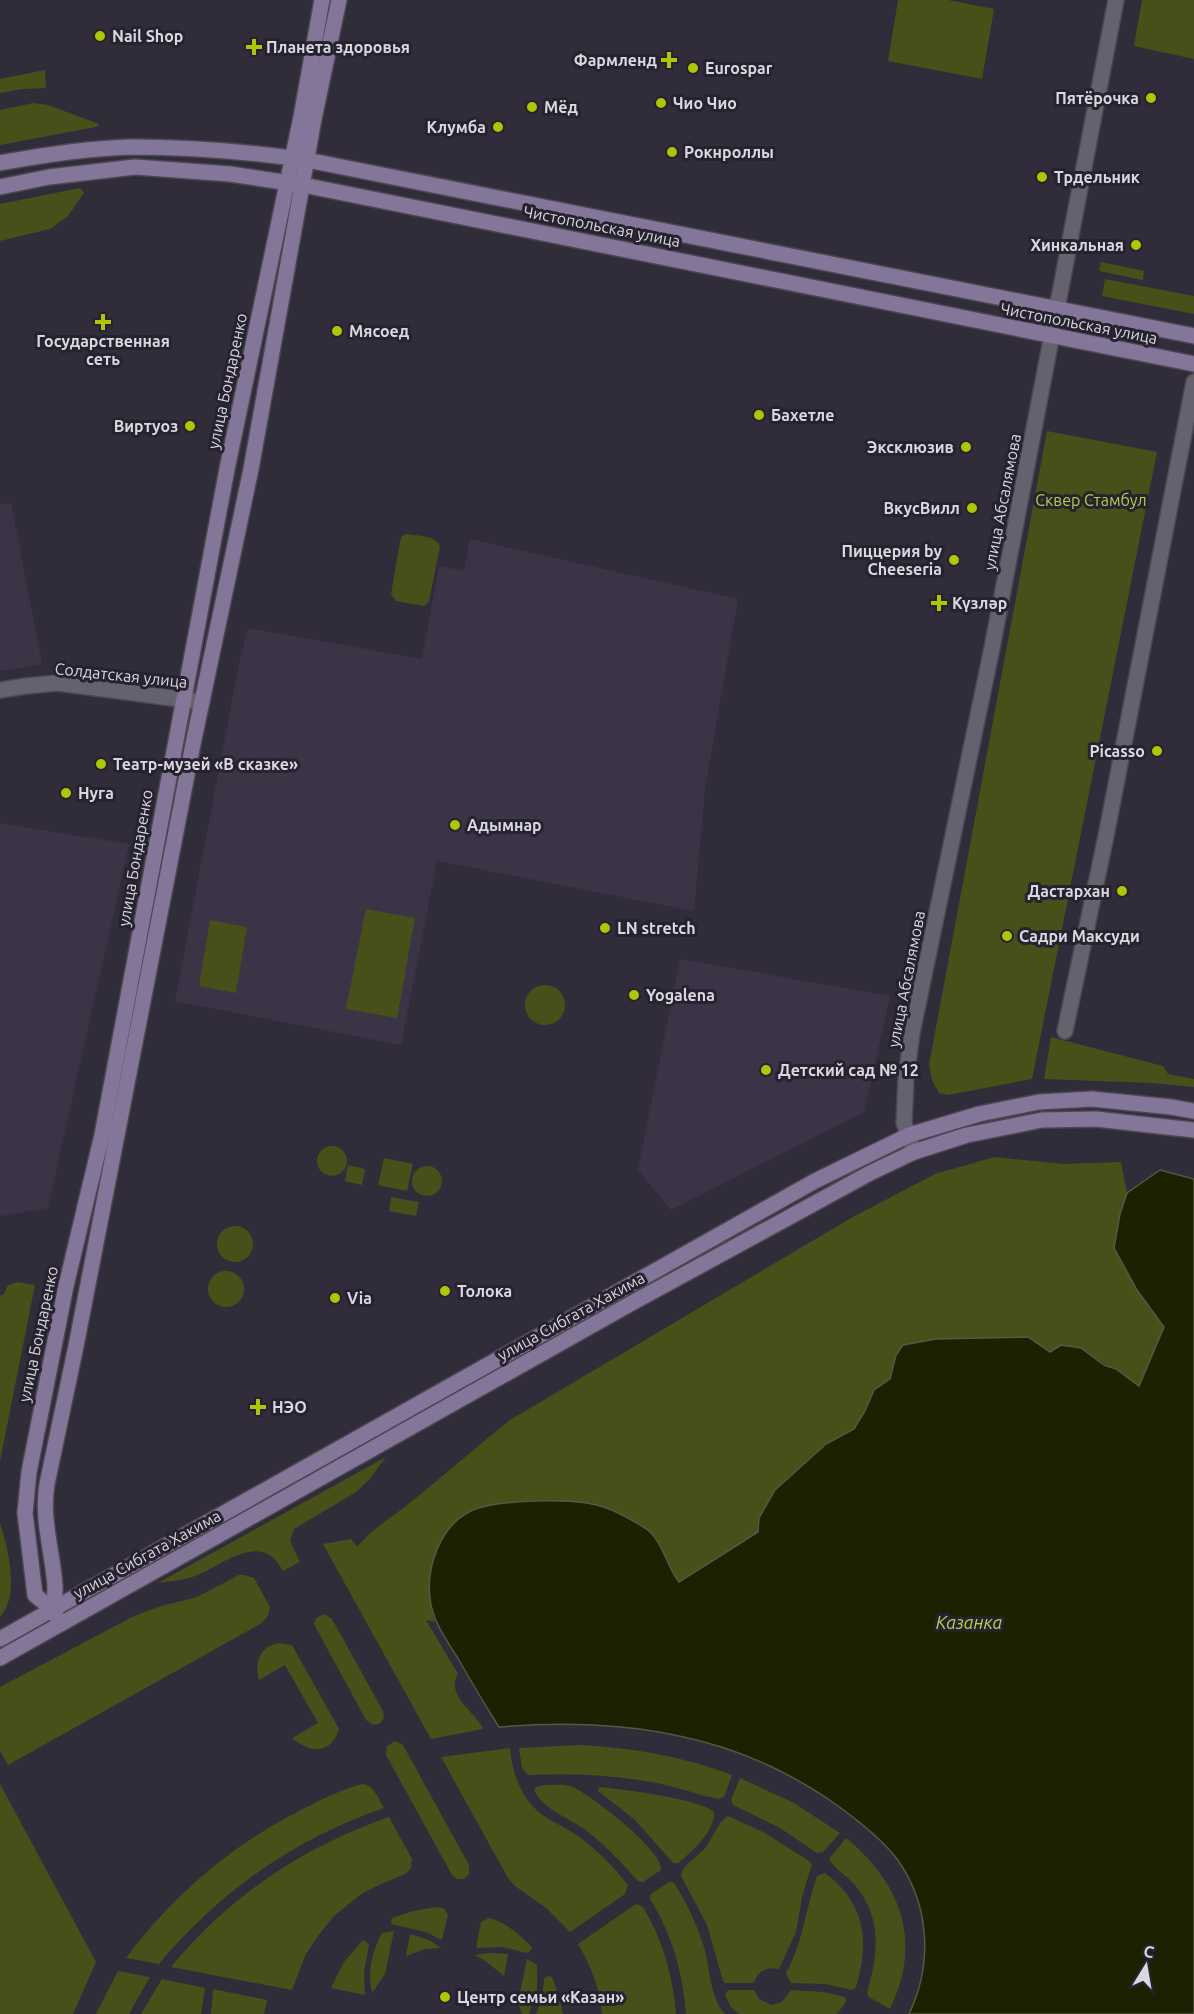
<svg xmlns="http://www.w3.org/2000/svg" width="1194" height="2014" font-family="Ubuntu,sans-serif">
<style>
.built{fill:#3b3447}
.green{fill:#475019}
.water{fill:#1c2101;stroke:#555844;stroke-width:1.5}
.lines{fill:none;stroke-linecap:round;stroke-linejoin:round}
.street-casing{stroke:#4b4752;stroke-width:18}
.secondary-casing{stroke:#4b4752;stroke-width:18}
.street{stroke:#66616f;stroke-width:15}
.secondary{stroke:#837698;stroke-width:15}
.poi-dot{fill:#b0c503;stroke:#27222f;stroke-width:2}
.labels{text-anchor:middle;stroke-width:6;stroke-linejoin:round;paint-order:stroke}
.poi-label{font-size:16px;font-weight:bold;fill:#d9d7df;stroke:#27222f;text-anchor:start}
.street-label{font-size:16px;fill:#d9d7df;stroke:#27222f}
.park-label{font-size:16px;fill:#b9cd44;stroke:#27222f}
.water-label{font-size:18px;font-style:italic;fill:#bbcf47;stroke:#27222f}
</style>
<rect width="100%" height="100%" fill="#312c39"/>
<g class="built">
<path d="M11,503L42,664L0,671V505Z"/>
<path d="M470,539L738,599L705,789L694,911L437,861L401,1045L175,1001L239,664L248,628L422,659L439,566L464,571Z"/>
<path d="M0,823L129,844L48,1208L0,1216Z"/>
<path d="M680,959L890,996L864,1112L671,1210L638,1170Z"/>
</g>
<g class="green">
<path d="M898,0H948L994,9L982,79L888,61Z"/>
<path d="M1142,0H1194V59L1134,46Z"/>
<path d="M45,70L46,88L22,89L0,93V79Z"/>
<path d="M33,103L48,105L99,124L96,127L0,145V110Z"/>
<path d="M80,188L84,193L68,216L50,229L0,241V204Z"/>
<path d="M1101,262L1144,271L1143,280L1099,271Z"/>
<path d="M1105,279L1194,296V314L1102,296Z"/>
<path d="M1047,431L1157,452L1032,1079L948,1095L939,1093L932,1080L929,1065Z"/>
<path d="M407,534C418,536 435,535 440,546L429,601L424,606L396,601L391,594L400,541L402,536Z"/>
<path d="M366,909L415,918L397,1018L346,1009Z"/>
<path d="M210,920L247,927L236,993L199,986Z"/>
<circle cx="545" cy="1005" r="20"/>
<path d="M1051,1037L1163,1066L1168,1074L1194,1079V1087L1152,1083L1044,1079Z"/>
<circle cx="332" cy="1161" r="15"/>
<path d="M994,1157L1064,1164L1121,1162L1127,1193L1120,1214L1114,1248L1137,1290L1164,1327L1139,1386C1120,1372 1100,1362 1081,1348L1050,1353L1028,1337L985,1339L896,1355L890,1379L874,1390L865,1411L854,1429L826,1444L775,1490L759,1518L758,1532L678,1582L670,1571L655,1537L609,1509L589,1503L438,1547C428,1572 427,1596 435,1622L426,1620L458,1674C445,1696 476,1712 483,1729L431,1739L323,1544L351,1539L357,1547C372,1529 388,1520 406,1506C441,1478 475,1448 510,1420L851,1218L935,1174Z"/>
<path d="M384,1158L413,1164L407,1191L378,1185Z"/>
<path d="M348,1165L365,1169L362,1185L345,1181Z"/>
<circle cx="427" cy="1181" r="15"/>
<path d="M391,1197L419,1202L416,1216L389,1211Z"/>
<circle cx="235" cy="1244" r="18"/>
<circle cx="226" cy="1289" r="18"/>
<path d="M18,1282L35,1285L0,1461V1295H3L8,1285Z"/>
<path d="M386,1457L369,1480L356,1492L294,1529L290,1541L300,1562L283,1571C262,1531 227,1562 200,1574C187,1580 172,1581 158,1583Z"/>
<path d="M0,1523C8,1548 20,1596 0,1617Z"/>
<path d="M239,1575H244L254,1578L270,1607L268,1616L262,1623L8,1765L0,1751V1687L134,1616L158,1607L197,1597Z"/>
<path d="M324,1614L332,1619L383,1711L384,1718L379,1724L373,1725L366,1720L316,1628L314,1623L316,1618Z"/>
<path d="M279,1643L292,1645L339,1729C331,1755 309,1753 292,1738L318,1723L285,1665L259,1680C254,1662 260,1646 279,1643Z"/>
<path d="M395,1741L403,1745L469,1865V1874L464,1879H457L452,1875L386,1755L387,1746Z"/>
<path d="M579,1745C632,1748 683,1756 732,1775L724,1797L719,1799C698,1795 678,1787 657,1783C614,1775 571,1773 528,1775L522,1768L519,1748Z"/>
<path d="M510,1748C512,1773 521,1798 541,1814C553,1822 566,1828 578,1836C597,1850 614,1867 628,1885L625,1894L570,1932L546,1908L515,1886L508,1878L441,1757Z"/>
<path d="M740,1778L794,1803L840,1833L823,1852L817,1853L780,1828L733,1805L731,1800Z"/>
<path d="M0,1784L96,1962L73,2014H0Z"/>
<path d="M362,1784C374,1785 378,1798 384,1808C294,1839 220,1891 159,1964L126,1958C174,1894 235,1842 307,1807C325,1798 343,1789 362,1784Z"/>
<path d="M545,1785C554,1785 565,1784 573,1787C592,1796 664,1851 661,1870L643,1882L638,1881C622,1863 606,1846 587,1831C570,1818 543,1810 534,1790L537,1787Z"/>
<path d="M599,1787C621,1789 701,1799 714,1812C716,1830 691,1853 678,1863H673L635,1820L598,1791Z"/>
<path d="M728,1816L763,1832L809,1861L812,1864L802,1897L796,1932L779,1969C767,1966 758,1971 754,1983H725L723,1981L707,1925L681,1876C682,1865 699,1856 706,1847C713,1838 718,1821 728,1816Z"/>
<path d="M389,1817L412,1859L411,1868L405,1874L383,1883L361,1894L333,1917L318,1936L305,1956L292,1990L171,1967C229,1896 303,1847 389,1817Z"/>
<path d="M846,1838C901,1883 923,1942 890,2009L869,1997L867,1993C878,1954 883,1920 855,1885C847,1876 835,1869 829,1859Z"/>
<path d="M825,1873C865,1902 870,1942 856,1987L852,1990L825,1984L791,1983L786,1973C804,1939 805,1911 817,1876Z"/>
<path d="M669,1882L674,1883C687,1903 697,1925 704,1947C710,1969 710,1997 725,2014H686C683,1973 672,1934 650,1899L651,1894Z"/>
<path d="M636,1904L643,1907C663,1940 673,1976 676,2014H602C600,1989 591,1966 578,1944Z"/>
<path d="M436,1907L443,1908L448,1914L442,1940L426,1932L391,1924L392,1918L413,1911Z"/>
<path d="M489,1918C506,1922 520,1935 532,1947L531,1950L527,1953L502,1947L476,1948L481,1922Z"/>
<path d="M394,1931L385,1974L372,1993C367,1972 372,1951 382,1933Z"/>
<path d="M410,1934L429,1940L441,1948L425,1949L406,1956Z"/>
<path d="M363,1940L369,1944L364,1972L365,1995L331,1988L344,1962Z"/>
<path d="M489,1953L508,1954L504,1976L488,1963L475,1955Z"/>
<path d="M527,1959L537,1965V1989L529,2014H522L518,2002Z"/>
<path d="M118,1971L150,1977L129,2014H96Z"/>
<path d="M547,1976L552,1977L559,1997L563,2014H536L542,1998L544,1979Z"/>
<path d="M162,1979L205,1988L201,2014H141Z"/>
<path d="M213,1989L267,2000L264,2014H211Z"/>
<path d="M728,1990H754L759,1999L772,2005L782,2002L791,1990L824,1992L845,1997L846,2002L837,2014H739L731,2007L725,1995Z"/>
</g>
<path class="water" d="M1160,1170L1194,1179V2014H909C933,1964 930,1905 897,1859C885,1843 870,1831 854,1818C803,1778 743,1749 679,1736C619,1723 560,1722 499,1727C485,1705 472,1683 459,1660C447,1641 433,1622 430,1599C426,1567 440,1527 469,1512C493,1499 573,1498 600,1506C615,1510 632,1520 645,1528C663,1540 666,1566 679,1582L758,1532L759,1518L775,1490L826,1444L854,1429L865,1411L874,1390L890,1379L896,1355L903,1345L936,1339L1028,1337L1050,1352L1061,1345L1081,1348L1104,1365L1116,1369L1139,1386L1164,1327L1137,1290L1114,1248L1120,1214L1127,1193Z"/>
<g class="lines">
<defs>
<g id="street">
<path d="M0,690L26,686L58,683L202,702"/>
<path d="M1065,1031L1106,836L1194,382"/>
<path d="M913,1148L904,1123L906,1078L912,1033L992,648L1116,0"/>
</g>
<g id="secondary">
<path d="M0,163C43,155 88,148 133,147C191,147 250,152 307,160L1194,336"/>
<path d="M0,187L49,177L135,167L230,174L303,185L1194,364"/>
<path d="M53,1610C54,1602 55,1594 55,1587C53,1552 41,1520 47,1484L76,1346L193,744L251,469L314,119L339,0"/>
<path d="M60,1623L53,1610L35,1595L25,1513L29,1472L66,1286L102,1135L227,469L301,117L322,0"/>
<path d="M0,1639L815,1181L909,1135L979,1114L1039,1102L1092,1099L1171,1107L1194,1111"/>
<path d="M0,1658L630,1304L870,1173L914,1152L967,1135L1042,1120L1096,1119L1194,1130"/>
</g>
</defs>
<use href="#street" class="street-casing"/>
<use href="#secondary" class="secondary-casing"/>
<use href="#street" class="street"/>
<use href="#secondary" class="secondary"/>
</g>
<g class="poi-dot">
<circle cx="100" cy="36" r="6"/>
<path d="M251 38h6v6h6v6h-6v6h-6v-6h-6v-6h6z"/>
<path d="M666 51h6v6h6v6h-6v6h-6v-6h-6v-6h6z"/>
<circle cx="693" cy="68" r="6"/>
<circle cx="1151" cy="98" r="6"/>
<circle cx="661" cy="103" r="6"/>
<circle cx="532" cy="107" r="6"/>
<circle cx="498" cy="127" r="6"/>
<circle cx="672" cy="152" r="6"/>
<circle cx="1042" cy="177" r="6"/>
<circle cx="1136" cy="245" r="6"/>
<path d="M100 313h6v6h6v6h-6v6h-6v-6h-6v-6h6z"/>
<circle cx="337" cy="331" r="6"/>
<circle cx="759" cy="415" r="6"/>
<circle cx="190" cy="426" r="6"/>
<circle cx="966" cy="447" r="6"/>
<circle cx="972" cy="508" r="6"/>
<circle cx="954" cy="560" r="6"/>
<path d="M936 594h6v6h6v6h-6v6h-6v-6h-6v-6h6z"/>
<circle cx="1157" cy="751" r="6"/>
<circle cx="101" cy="764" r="6"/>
<circle cx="66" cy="793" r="6"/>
<circle cx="455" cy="825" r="6"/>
<circle cx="1122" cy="891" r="6"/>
<circle cx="605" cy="928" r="6"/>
<circle cx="1007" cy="936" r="6"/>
<circle cx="634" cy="995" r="6"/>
<circle cx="766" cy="1070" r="6"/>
<circle cx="445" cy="1291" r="6"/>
<circle cx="335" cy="1298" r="6"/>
<path d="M255 1398h6v6h6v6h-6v6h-6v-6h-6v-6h6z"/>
<circle cx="445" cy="1997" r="6"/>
</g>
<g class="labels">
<g class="poi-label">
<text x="112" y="42">Nail Shop</text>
<text x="266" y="53">Планета здоровья</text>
<text x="657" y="66" text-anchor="end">Фармленд</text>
<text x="705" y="74">Eurospar</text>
<text x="1139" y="104" text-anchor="end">Пятёрочка</text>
<text x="673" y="109">Чио Чио</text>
<text x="544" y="113">Мёд</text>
<text x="486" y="133" text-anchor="end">Клумба</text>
<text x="684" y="158">Рокнроллы</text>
<text x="1054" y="183">Трдельник</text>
<text x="1124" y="251" text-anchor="end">Хинкальная</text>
<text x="349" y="337">Мясоед</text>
<text x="103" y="347" text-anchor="middle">Государственная<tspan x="103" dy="18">сеть</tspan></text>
<text x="771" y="421">Бахетле</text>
<text x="178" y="432" text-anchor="end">Виртуоз</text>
<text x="954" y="453" text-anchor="end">Эксклюзив</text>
<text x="960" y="514" text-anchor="end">ВкусВилл</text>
<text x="942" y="557" text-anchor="end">Пиццерия by<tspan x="942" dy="18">Cheeseria</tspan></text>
<text x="952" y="609">Күзләр</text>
<text x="1145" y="757" text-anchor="end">Picasso</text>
<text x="113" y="770">Театр-музей «В сказке»</text>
<text x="78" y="799">Нуга</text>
<text x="467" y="831">Адымнар</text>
<text x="1110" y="897" text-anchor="end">Дастархан</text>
<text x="617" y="934">LN stretch</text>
<text x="1019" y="942">Садри Максуди</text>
<text x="646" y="1001">Yogalena</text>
<text x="778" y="1076">Детский сад № 12</text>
<text x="457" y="1297">Толока</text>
<text x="347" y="1304">Via</text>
<text x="272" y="1413">НЭО</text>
<text x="457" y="2003">Центр семьи «Казан»</text>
</g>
<g class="street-label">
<text transform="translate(602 226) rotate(11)" y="6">Чистопольская улица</text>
<text transform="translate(1079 323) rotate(11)" y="6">Чистопольская улица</text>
<text transform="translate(227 381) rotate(-78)" y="6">улица Бондаренко</text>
<text transform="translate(1002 502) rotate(-79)" y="6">улица Абсалямова</text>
<text transform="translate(121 675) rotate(6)" y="6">Солдатская улица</text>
<text transform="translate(135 858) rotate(-80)" y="6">улица Бондаренко</text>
<text transform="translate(906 979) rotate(-79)" y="6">улица Абсалямова</text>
<text transform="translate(571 1316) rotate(-29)" y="6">улица Сибгата Хакима</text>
<text transform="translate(38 1334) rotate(-78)" y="6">улица Бондаренко</text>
<text transform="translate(147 1554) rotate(-29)" y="6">улица Сибгата Хакима</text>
</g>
<g class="park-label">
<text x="1091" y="506">Сквер Стамбул</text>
</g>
<g class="water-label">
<text x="969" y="1629">Казанка</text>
</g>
</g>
<g transform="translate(1146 1966) rotate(11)" stroke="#27222f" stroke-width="4.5" paint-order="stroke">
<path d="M0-4.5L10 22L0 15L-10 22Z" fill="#d9d7df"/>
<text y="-9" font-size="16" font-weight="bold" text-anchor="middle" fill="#d9d7df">С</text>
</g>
</svg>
